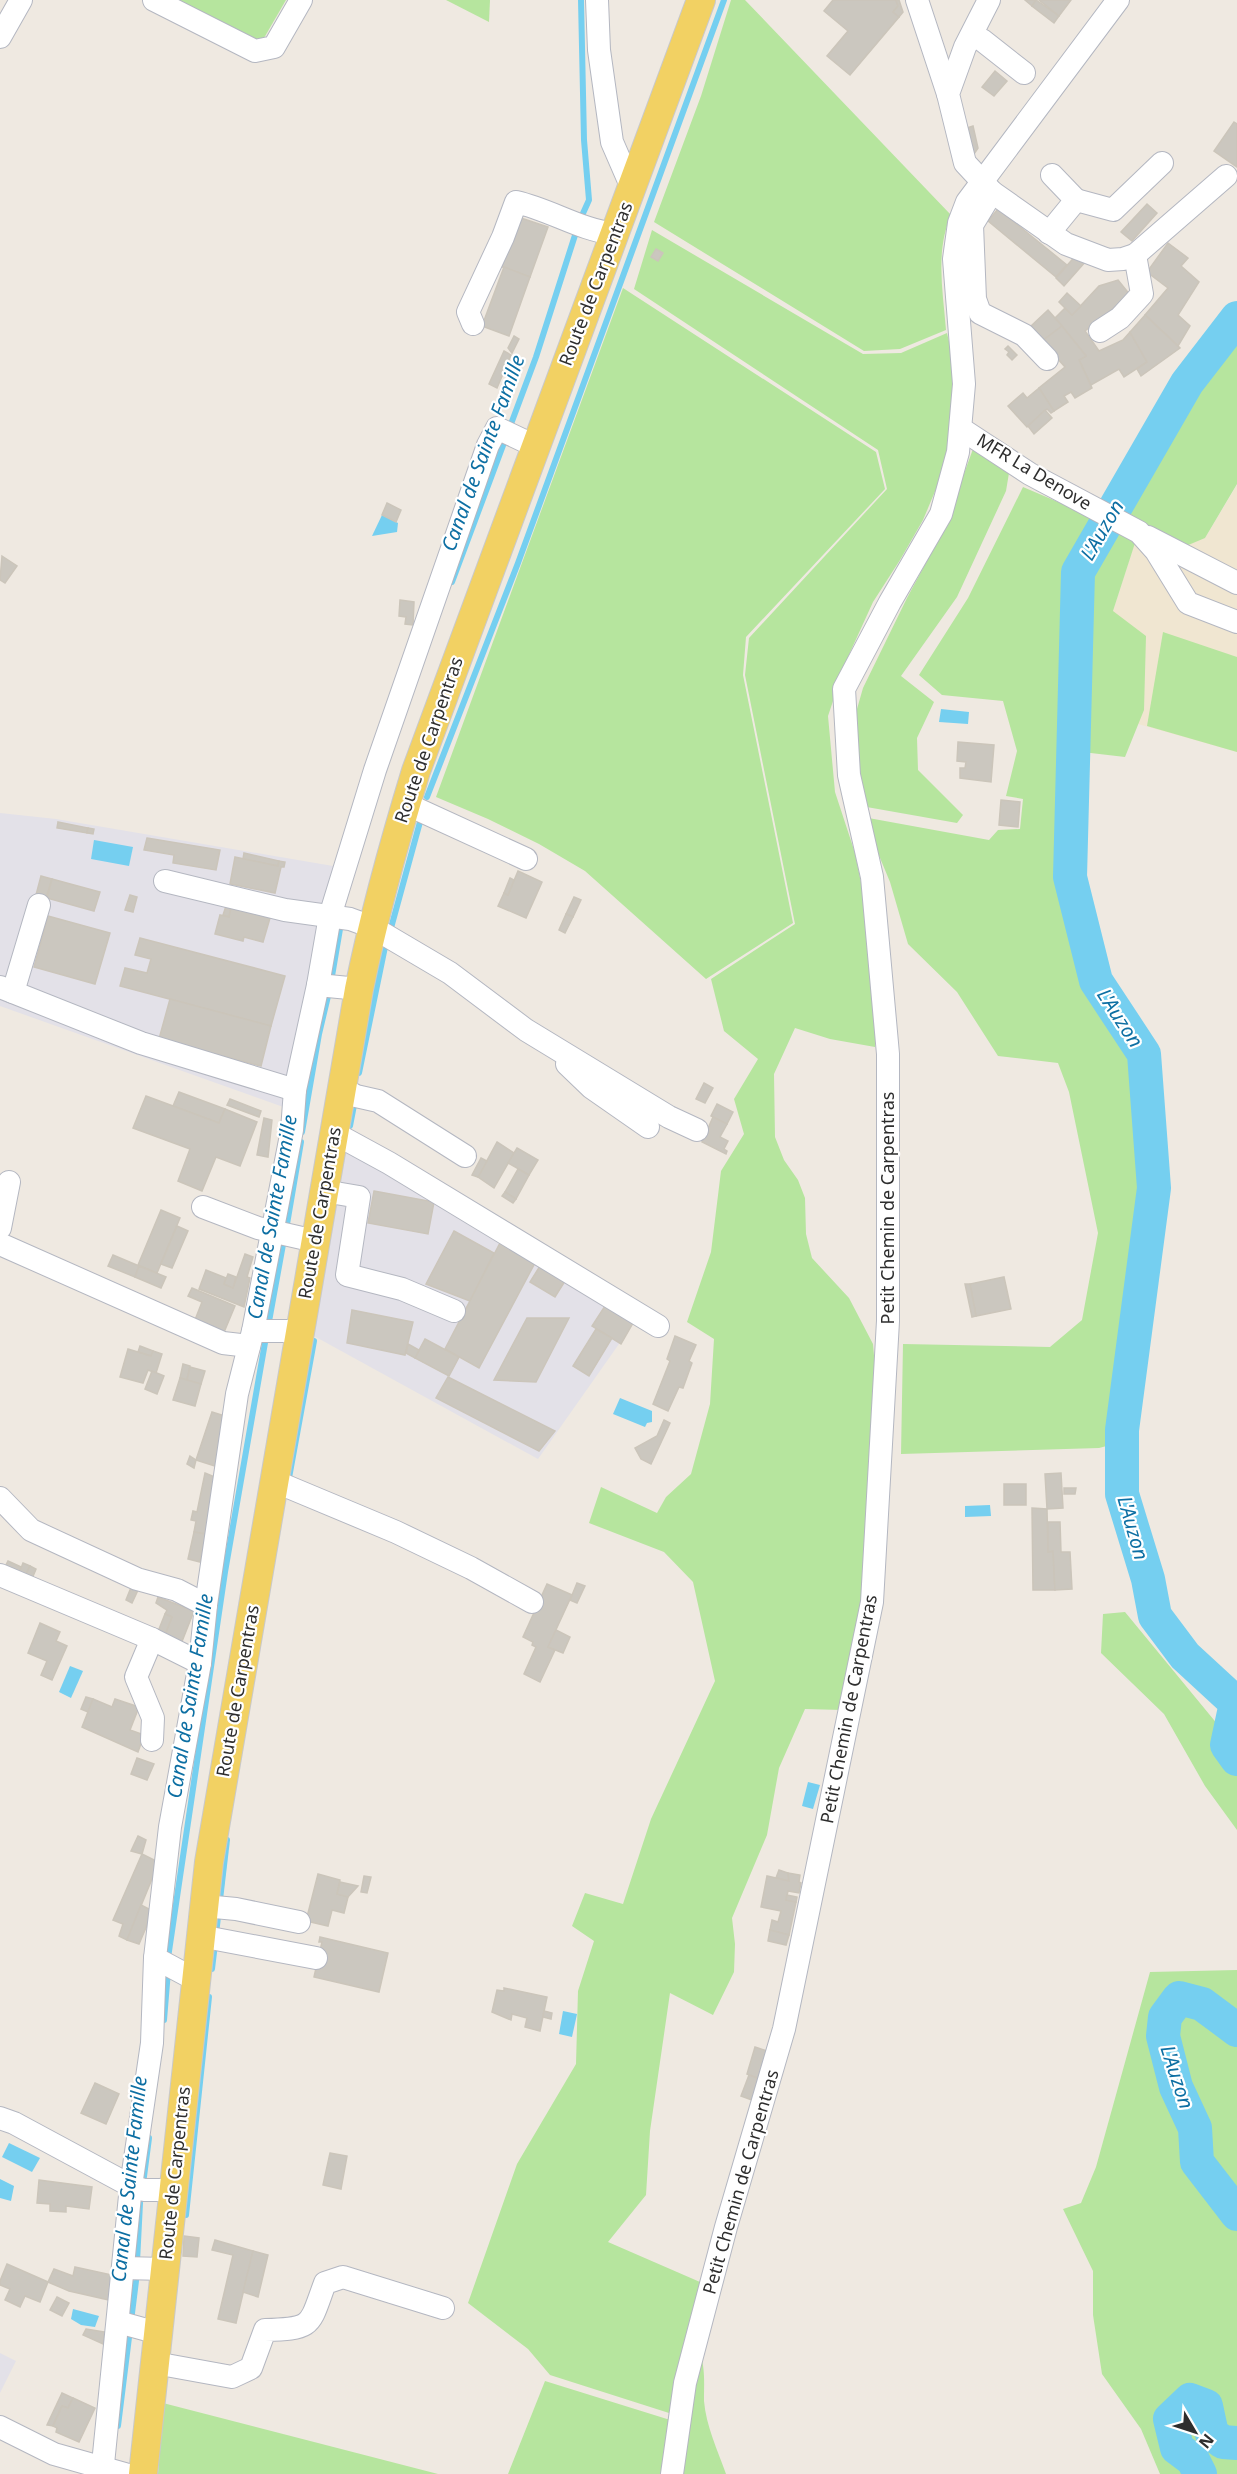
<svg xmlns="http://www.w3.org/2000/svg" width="1237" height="2474" font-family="'Noto Sans',sans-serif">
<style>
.industrial{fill:#e3e1e8}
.education{fill:#f0e6d1}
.green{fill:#b6e59e}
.water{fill:#75cff0}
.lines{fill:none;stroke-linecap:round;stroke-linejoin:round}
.stream{stroke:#75cff0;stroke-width:6}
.river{stroke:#75cff0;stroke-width:34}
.building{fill:#cbc7bf;stroke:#cbc5ba;stroke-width:1.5}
.minor-casing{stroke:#b4b7c1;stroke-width:24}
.major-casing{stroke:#c9c9c9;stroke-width:30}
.minor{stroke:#fff;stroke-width:22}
.major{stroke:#f2d163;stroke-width:28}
.labels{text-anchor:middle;stroke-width:4.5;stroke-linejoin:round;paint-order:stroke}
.street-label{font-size:18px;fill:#2e2e2e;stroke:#fff}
.water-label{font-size:20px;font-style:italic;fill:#0d6fa3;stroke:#fff}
</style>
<rect width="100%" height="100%" fill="#efe9e1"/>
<g class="industrial">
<path d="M0,813L56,819L333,866L286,1108L0,1006Z"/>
<path d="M347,1132L645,1307L538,1459L314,1336Z"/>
<path d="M0,2353L16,2361L0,2393Z"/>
</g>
<path class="education" d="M1237,485V752L1138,724L1113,611L1135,542L1205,538Z"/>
<g class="green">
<path d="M171,0H286L264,38L255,42Z"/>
<path d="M446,0H490L489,22Z"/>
<path d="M731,0H745L951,215C935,252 943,291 946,330L900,349L864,351L654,222L701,96Z"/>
<path d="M652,230L863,354L901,353L947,333L953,359V406L944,470L923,520L900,560L873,602L847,659L828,716L835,792L855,853L871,932L876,982L875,1047L830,1039L795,1028L774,1074L775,1137L784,1160L798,1180L805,1198L806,1234L812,1258L849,1298L873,1344L879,1413L866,1589L842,1710L805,1709L779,1768L767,1835L732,1918L735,1944L734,1972L713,2015L670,1993L650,2131L646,2195L608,2242L700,2282L669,2413L550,2375L528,2349L468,2303L517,2164L576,2064L578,1991L594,1941L572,1926L585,1893L623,1904L651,1819L715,1681L693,1582L664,1552L589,1523L601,1487L657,1513L666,1497L691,1474L710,1404L714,1339L687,1322L711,1252L721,1171L744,1134L734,1099L758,1059L724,1031L711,979L795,924L745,675L749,638L887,489L878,450L634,289Z"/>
<path d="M623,288L876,452L885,489L746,637L743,675L793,923L706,979L585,871L539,844L488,819L436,797Z"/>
<path d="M1237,313V484L1205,538L1174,551L1135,543L1113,611L1146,636L1144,710L1125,757L1065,750L1060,878L1087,984L1134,1055L1133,1079L1143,1188L1117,1430L1118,1443L1099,1448L901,1454L903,1344L1050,1347L1082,1320L1098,1233L1069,1092L1058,1063L998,1056L957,992L908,944L890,882L863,817L989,840L998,830L1020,829L1023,799L1006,796L1017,751L1003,701L942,695L919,675L968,598L1023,487L1098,519L1174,391Z"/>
<path d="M973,449L1010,467L1006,491L957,597L901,676L934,702L917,738L918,770L963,815L957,823L861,806L853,723L863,688L907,598L943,531Z"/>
<path d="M1163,632L1237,657V752L1147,726Z"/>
<path d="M1125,1612L1237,1748V1830L1205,1786L1164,1714L1101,1653L1103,1614Z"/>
<path d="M1237,1970V2474H1160L1141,2429L1102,2374L1093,2315V2271L1063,2209L1081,2203L1096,2167L1150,1972Z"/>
<path d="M702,2359C705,2375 704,2385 704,2401C706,2426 718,2451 726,2474H508L545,2381L667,2419L686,2418Z"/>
<path d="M163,2403L438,2474H158Z"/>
</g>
<g class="water">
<path d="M382,515L398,523L397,532L372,536Z"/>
<path d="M941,709L969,712L968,724L939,722Z"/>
<path d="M94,840L133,847L129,866L91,859Z"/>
<path d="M620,1398L652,1411V1422L647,1423L645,1427L613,1414Z"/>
<path d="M990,1505L991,1516L965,1517V1506Z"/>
<path d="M70,1666L83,1671L71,1698L59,1692Z"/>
<path d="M808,1782L820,1785L813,1809L802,1806Z"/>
<path d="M563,2011L577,2014L572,2037L559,2034Z"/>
<path d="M9,2143L40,2158L32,2172L2,2157Z"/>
<path d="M0,2179L14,2186L11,2201L0,2198Z"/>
<path d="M73,2309L99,2316L95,2327L81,2325L71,2319Z"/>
</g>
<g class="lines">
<g class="stream">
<path d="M580,220L589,200L584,140L581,0"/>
<path d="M452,582L536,357L577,229"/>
<path d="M427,797L518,563L724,0"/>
<path d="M391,928L420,822"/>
<path d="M331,982L340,929"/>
<path d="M359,1073L385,947"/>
<path d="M350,1126L355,1100"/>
<path d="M302,1132L319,1034L329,992"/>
<path d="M286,1230L301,1142"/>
<path d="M268,1327L284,1239"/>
<path d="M289,1478L314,1341"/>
<path d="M216,1934L227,1840"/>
<path d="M168,1958L225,1572L266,1337"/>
<path d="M212,1969L215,1944"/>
<path d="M164,2020L168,1971"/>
<path d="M143,2184L149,2138"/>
<path d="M186,2215L209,1997"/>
<path d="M118,2426L136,2281L140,2203"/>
</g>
<g class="river">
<path d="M1237,318L1187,383L1078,572L1070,877L1096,981L1144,1054L1154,1188L1122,1430V1494L1148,1579L1155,1616L1185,1656L1236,1703L1227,1745L1237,1759"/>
<path d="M1237,2030L1202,2004L1179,1998L1165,2017L1163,2036L1176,2087L1195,2128L1197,2162L1237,2214"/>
<path d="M1200,2474L1193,2460L1177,2448L1170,2419L1190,2400L1206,2406L1212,2434L1223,2442L1237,2443"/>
</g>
</g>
<g class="building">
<path d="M833,0H896L898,6L893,12L899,17L850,75L827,56L848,31L824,11Z"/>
<path d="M896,0H899L903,12L899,17L893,12L898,6Z"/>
<path d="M1025,0H1036L1032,6Z"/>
<path d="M1036,0L1059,16L1054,23L1032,6Z"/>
<path d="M1039,0H1071L1059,16Z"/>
<path d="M995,71L1007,81L994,96L982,87Z"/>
<path d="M1234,122L1237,124V167L1214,151Z"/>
<path d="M973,126L978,148L974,154L967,128Z"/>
<path d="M1147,204L1157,213L1132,241L1121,232Z"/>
<path d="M998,209L1067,265L1056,277L988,221Z"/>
<path d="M515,216L548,227L530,277L497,265Z"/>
<path d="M1168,243L1188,258L1181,266L1199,282L1178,315L1190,326L1178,346L1145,315L1168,288L1147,272Z"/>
<path d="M656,249L663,253L658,261L651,257Z"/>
<path d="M1078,253L1086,261L1064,286L1056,278Z"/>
<path d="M504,267L530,277L509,336L482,326Z"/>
<path d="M1118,280L1130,295L1085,331L1099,351L1123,340L1130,332L1147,362L1124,377L1119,369L1091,385L1079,360L1086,356L1055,318L1065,308L1072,315L1099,286Z"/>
<path d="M1067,293L1081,306L1072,315L1059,302Z"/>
<path d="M1048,310L1062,326L1044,340L1031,326Z"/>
<path d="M1145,315L1180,348L1141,376L1137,369L1147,362L1130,332Z"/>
<path d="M1062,326L1086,356L1079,360L1092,388L1075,398L1071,392L1064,396L1068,402L1054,411L1039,388L1065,367L1042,341Z"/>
<path d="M514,336L519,339L512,353L508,348Z"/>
<path d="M1008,346L1017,355L1012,360L1007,355L1009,352L1005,349Z"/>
<path d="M504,351L511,355L497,388L489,384Z"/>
<path d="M1039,388L1054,411L1051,413L1047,409L1027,427L1008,406L1023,393L1027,398Z"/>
<path d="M1045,410L1052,418L1034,434L1028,426Z"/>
<path d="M387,503L401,510L396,522L382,515Z"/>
<path d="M2,556L17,566L5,583L0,580Z"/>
<path d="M400,600L414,602L413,625L405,624L406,617L399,616Z"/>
<path d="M958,742L994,745L991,782L960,778V768H965L966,762L957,761Z"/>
<path d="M1001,800L1020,802L1018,827L999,825Z"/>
<path d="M58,822L88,828L87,833L57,828Z"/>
<path d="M88,828L94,829L93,834L87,833Z"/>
<path d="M147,838L220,850L216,870L173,863L174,855L144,850Z"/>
<path d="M244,853L279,861L278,866L243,859Z"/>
<path d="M235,857L278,866L279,861L285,862L284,867H281L275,893L230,884Z"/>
<path d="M518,871L542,882L526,918L498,906L504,893L508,895Z"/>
<path d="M41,876L52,879L46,898L36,895Z"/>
<path d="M510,878L514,880L508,895L504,893Z"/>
<path d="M52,879L100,892L94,911L47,898Z"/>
<path d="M130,895L137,897L133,912L125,910Z"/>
<path d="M574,897L581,900L573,917L566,914Z"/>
<path d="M226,906L231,908L229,917L223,915Z"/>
<path d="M231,908L270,918L263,942L244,937L243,941L215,934L220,915L229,917Z"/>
<path d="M566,914L573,917L565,933L559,930Z"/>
<path d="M48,916L110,933L95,984L34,967Z"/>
<path d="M140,938L285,976L271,1026L120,986L125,968L147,973L151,959L135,955Z"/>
<path d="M170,999L271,1026L261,1066L159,1039Z"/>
<path d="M704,1083L713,1088L705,1103L696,1099Z"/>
<path d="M179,1092L225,1109L219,1123L173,1106Z"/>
<path d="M146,1096L219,1123L225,1109L257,1122L240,1166L216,1157L202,1191L178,1181L190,1149L133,1128Z"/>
<path d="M230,1099L261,1111L259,1117L227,1105Z"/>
<path d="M717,1104L733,1112L727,1124L711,1116Z"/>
<path d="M713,1117L727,1124L720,1137L728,1141L724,1149L727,1151L726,1154L702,1142Z"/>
<path d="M264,1118L272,1120L268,1157L257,1155Z"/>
<path d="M497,1142L514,1153L494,1188L478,1177Z"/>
<path d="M517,1148L538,1160L529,1175L508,1163Z"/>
<path d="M481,1158L487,1161L478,1177L472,1175Z"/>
<path d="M518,1169L529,1175L516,1199L505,1192Z"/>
<path d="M374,1191L434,1202L428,1234L368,1223Z"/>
<path d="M505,1192L516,1199L513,1203L502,1196Z"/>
<path d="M161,1210L180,1218L157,1273L138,1265Z"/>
<path d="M177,1226L188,1231L172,1268L161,1264Z"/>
<path d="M454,1231L494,1253L470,1301L426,1284Z"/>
<path d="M501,1241L536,1261L479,1368L445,1349Z"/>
<path d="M245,1254L253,1257L247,1277L250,1278L244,1307L199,1289L206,1270L226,1278L224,1284L233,1288Z"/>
<path d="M113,1255L139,1266L135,1277L108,1266Z"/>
<path d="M139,1266L166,1277L161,1288L135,1277Z"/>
<path d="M540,1266L565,1281L555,1297L530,1282Z"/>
<path d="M228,1274L236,1277L233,1288L224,1284Z"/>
<path d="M1004,1277L1011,1309L976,1316L970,1284Z"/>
<path d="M965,1284H970L976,1316L972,1317Z"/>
<path d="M192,1288L235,1306L222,1337L193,1325L202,1302L188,1296Z"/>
<path d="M605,1306L633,1323L621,1344L592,1326Z"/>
<path d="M352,1310L413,1322L405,1355L347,1343Z"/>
<path d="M527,1318H569L536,1382L494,1380Z"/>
<path d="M596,1329L612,1338L589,1376L573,1366Z"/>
<path d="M675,1336L696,1345L689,1361L692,1363L683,1388L679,1387L668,1411L653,1404L670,1361L667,1359Z"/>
<path d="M425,1339L459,1357L449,1376L415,1358Z"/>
<path d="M408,1344L419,1350L415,1358L406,1353Z"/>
<path d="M140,1346L153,1351L151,1356L138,1352Z"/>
<path d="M128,1349L151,1356L153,1351L162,1354L156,1373L148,1370L143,1383L120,1377Z"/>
<path d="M183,1364L190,1366L187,1380L180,1378Z"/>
<path d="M190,1367L205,1371L201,1384L187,1380Z"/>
<path d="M152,1371L164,1376L157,1394L145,1389Z"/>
<path d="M448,1377L555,1431L539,1451L436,1398Z"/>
<path d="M180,1378L201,1384L195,1406L173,1400Z"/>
<path d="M212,1412L225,1416L218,1467L196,1460Z"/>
<path d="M664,1420L670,1423L651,1464L641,1459L635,1448L657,1436Z"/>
<path d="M190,1456L196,1460L194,1468L187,1464Z"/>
<path d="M205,1473L217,1478L206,1534L194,1532L196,1521L191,1520L193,1511L197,1512Z"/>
<path d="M1061,1473L1063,1508L1047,1509L1045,1474Z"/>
<rect x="1004" y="1484" width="22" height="21"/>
<path d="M1064,1488H1076L1075,1494H1064Z"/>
<path d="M1032,1508L1047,1509L1048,1552L1053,1551L1055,1590H1033Z"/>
<path d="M1048,1522H1060L1061,1552H1070L1072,1589L1055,1590L1053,1551L1048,1552Z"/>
<path d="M194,1532L206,1534L200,1562L188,1559Z"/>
<path d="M8,1561L21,1567L18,1576L4,1569Z"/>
<path d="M23,1563L30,1566L24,1578L18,1576Z"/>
<path d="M30,1566L36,1569L31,1581L24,1578Z"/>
<path d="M577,1583L585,1586L577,1603L570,1600Z"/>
<path d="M547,1584L572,1595L548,1647L555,1650L540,1682L524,1674L536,1647L532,1645L533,1642L523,1637Z"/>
<path d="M132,1585L139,1588L132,1603L126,1600Z"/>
<path d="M158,1597L194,1611L181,1644L164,1637L172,1617L165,1614L167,1610L156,1603Z"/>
<path d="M165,1614L172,1617L164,1637L157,1634Z"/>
<path d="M40,1623L60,1632L56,1641L67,1646L52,1680L41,1675L47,1661L28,1653Z"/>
<path d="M556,1630L570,1637L563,1653L548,1647Z"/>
<path d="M86,1697L93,1699L88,1712L81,1709Z"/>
<path d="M93,1699L112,1707L115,1699L139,1707L130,1730L144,1735L138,1752L82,1727Z"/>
<path d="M137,1758L154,1764L147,1780L131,1774Z"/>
<path d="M138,1836L146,1840L142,1854L131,1851Z"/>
<path d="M142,1854L156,1861L154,1874L127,1940L119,1936L123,1924L113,1920Z"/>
<path d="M779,1870L788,1873L789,1881L776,1878Z"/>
<path d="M788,1873L800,1875L799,1882L801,1883L799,1893L788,1891L786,1900L796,1902L789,1935L770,1930L772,1920L778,1922L781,1911L761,1907L767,1876L789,1881Z"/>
<path d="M318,1874L340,1880L337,1894L348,1897L344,1913L332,1910L328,1926L306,1921Z"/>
<path d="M364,1876L371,1877L367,1893L361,1892Z"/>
<path d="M340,1882L358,1886L348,1897L337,1894Z"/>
<path d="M787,1895L797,1897L796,1902L786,1900Z"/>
<path d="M141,1905L153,1911L139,1944L127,1940Z"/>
<path d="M770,1930L789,1935L786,1945L768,1941Z"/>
<path d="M320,1937L388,1953L379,1992L314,1977L322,1942H319Z"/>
<path d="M504,1988L547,1997L540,2031L525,2027L527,2018L512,2014L511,2020L492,2012L497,1990L504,1991Z"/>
<path d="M544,2011L552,2013L551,2019L543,2017Z"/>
<path d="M755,2047L767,2051L759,2079L747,2074Z"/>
<path d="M749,2075L760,2079L752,2100L741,2096Z"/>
<path d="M95,2083L119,2094L106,2124L81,2113Z"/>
<path d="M330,2153L347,2156L341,2189L323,2185Z"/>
<path d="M39,2180L92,2187L89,2209L66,2206V2212L50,2211V2204L37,2203Z"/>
<path d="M184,2236L199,2238L197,2257L183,2256Z"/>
<path d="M215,2240L253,2251L236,2323L218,2319L233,2255L212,2250Z"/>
<path d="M253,2251L268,2255L258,2297L243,2292Z"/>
<path d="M7,2264L48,2282L40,2302L25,2296L20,2307L5,2300L10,2289L0,2285V2281Z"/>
<path d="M75,2267L112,2275L109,2300L69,2291L48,2282L54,2269L73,2276Z"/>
<path d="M57,2297L69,2303L62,2316L50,2310Z"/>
<path d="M86,2329L105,2332L103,2344L83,2335Z"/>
<path d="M62,2393L73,2398L68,2408L62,2406L53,2426L47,2425Z"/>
<path d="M73,2398L95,2408L79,2442L56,2432L57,2428L53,2426L62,2406L68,2408Z"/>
</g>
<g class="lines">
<defs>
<g id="minor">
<path d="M154,0L255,51L274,47L301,0"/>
<path d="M597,0L599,50L612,142L632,188"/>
<path d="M917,0L948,94"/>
<path d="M989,0L965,47L948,94L965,163L992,192L1066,244L1108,260L1123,259L1135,255L1226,176"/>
<path d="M0,37L21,0"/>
<path d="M982,40L1024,73"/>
<path d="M1052,175L1076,200"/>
<path d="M992,192L972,225L975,299L980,313L1024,335L1047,359"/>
<path d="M1049,233L1076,200L1113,210L1162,163"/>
<path d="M473,324L468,312L503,237L516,202C551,210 580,230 615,234"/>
<path d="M1100,331L1120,318L1142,294L1135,255"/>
<path d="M966,432L1030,474L1139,532L1156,551L1188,603L1237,622"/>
<path d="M1148,537L1237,583"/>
<path d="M406,804L526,859"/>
<path d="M165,881L285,910L350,919L372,927L450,973L526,1030L669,1117L697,1130"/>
<path d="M318,985L330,916L375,770L488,445L497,428L535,446"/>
<path d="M0,987L141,1043L295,1090L318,985L359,989"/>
<path d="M13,992L39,905"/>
<path d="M567,1064L592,1088L648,1127"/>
<path d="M342,1088L356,1096L378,1101L465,1156"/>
<path d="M334,1133L389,1163L658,1326"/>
<path d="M324,1191L359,1197L347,1275L402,1289L454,1311"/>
<path d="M203,1207L258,1228L315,1241"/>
<path d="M0,1228L9,1182"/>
<path d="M0,1244L223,1343L249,1346"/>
<path d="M253,1331L292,1130L295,1090"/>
<path d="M274,1481L396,1532L471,1568L532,1602"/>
<path d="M0,1498L31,1530L137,1579L177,1590L206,1605L200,1663"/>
<path d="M0,1575L152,1639L200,1663L170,1827L155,1958L196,1980"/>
<path d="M206,1605L237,1394L253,1331H300"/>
<path d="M152,1740L153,1718L136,1677L152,1639"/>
<path d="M204,1906L236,1909L299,1922"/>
<path d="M200,1936L316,1958"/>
<path d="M0,2118L14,2123L131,2186L144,2190H174"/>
<path d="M123,2268L165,2269"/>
<path d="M118,2322L158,2333"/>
<path d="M155,2363L232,2377L251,2368L265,2330C314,2329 309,2326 325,2283L343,2277L443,2308"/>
<path d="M0,2427L54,2454L125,2474"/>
<path d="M102,2474L131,2186L152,2043L155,1958"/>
<path d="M672,2474L685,2383L726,2227L784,2029L872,1602L888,1321V1054L872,877L849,775L844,689L890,602L941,514L958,452L964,384L954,259L959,223L967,202L1118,0"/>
</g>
<path id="major" d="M143,2474L209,1862L359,989C374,915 394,843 416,771L701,0"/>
</defs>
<use href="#minor" class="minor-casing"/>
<use href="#major" class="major-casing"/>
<use href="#minor" class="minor"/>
<use href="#major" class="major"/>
</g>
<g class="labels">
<g class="street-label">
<text transform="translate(596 284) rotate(-69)" y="6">Route de Carpentras</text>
<text transform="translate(1034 472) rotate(31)" y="6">MFR La Denove</text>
<text transform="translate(429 740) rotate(-71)" y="6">Route de Carpentras</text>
<text transform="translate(888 1208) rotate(-90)" y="6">Petit Chemin de Carpentras</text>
<text transform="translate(320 1213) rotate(-80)" y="6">Route de Carpentras</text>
<text transform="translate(238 1691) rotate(-80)" y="6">Route de Carpentras</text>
<text transform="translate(849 1709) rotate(-79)" y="6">Petit Chemin de Carpentras</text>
<text transform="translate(175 2173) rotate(-84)" y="6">Route de Carpentras</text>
<text transform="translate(741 2182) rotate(-74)" y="6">Petit Chemin de Carpentras</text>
</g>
<g class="water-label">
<text transform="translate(483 453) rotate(-70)" y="7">Canal de Sainte Famille</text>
<text transform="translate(1102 530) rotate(-60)" y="7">L'Auzon</text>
<text transform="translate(1120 1018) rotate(57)" y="7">L'Auzon</text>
<text transform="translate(272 1217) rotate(-80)" y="7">Canal de Sainte Famille</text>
<text transform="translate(1133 1528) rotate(74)" y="7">L'Auzon</text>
<text transform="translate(190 1696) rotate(-81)" y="7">Canal de Sainte Famille</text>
<text transform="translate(1177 2077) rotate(72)" y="7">L'Auzon</text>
<text transform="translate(129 2179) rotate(-84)" y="7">Canal de Sainte Famille</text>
</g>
</g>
<g transform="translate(1195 2432) rotate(129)" stroke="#ffffff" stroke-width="4.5" paint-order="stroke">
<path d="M0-4.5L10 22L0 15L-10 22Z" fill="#2e2e2e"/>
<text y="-9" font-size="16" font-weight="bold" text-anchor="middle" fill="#2e2e2e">N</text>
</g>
</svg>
